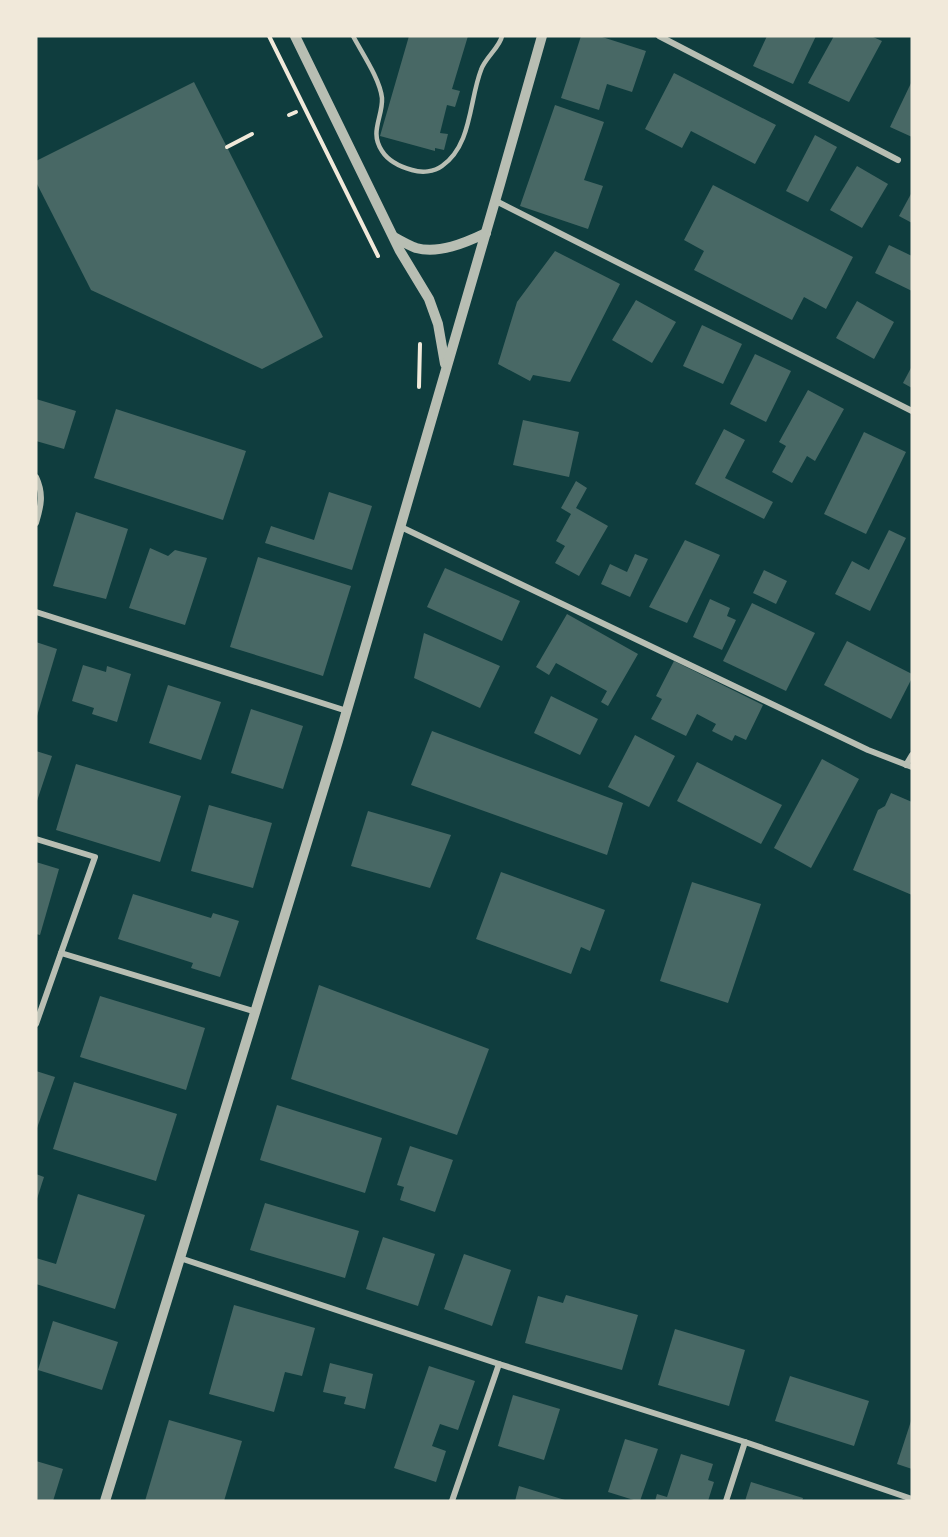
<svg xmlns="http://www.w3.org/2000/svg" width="948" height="1537" font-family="Commissioner,sans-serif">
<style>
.building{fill:#486865}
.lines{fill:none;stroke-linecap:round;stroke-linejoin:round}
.path{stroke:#f1e9da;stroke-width:4}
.service{stroke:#b8beb3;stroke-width:4.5}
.minor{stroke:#b8beb3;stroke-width:6}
.tertiary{stroke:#b8beb3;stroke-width:10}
</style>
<rect width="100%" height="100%" fill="#0f3d3e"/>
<g class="building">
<path d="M409,36H468L452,89L460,91L455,107L447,105L440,133L448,134L444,150L435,148V151L380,136Z"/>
<path d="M581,36H599L646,51L632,92L607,84L599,110L561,98Z"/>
<path d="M767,36H816L793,84L753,66Z"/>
<path d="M834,36H871L882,41L849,102L808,83Z"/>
<path d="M674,73L776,125L755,164L691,131L682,148L645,129Z"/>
<path d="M912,81V137L890,127Z"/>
<path d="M194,82L323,337L262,369L91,290L36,182V161Z"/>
<path d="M555,105L604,122L584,180L603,186L588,229L520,206Z"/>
<path d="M815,135L837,147L808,202L786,191Z"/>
<path d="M857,166L888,184L862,228L830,210Z"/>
<path d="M713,185L853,257L826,309L804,297L792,320L694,270L704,251L684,240Z"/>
<path d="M912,192V223L899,216Z"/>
<path d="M889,245L912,256V291L875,273Z"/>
<path d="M555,251L620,284L570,382L533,375L530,381L498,364L517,302Z"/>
<path d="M636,300L676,322L652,363L612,340Z"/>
<path d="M857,301L894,322L874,359L836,338Z"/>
<path d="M702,325L742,344L723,384L683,366Z"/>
<path d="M755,354L791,371L766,422L730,404Z"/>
<path d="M912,366V388L903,383Z"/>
<path d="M808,390L844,409L815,461L807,456L792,483L772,472L786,446L779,442Z"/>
<path d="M36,399L76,411L64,449L36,441Z"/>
<path d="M116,409L246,451L223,520L94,478Z"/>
<path d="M523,420L579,432L569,477L513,465Z"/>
<path d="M724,429L745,440L725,478L773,502L764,519L695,484Z"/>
<path d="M864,432L906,452L866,534L824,514Z"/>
<path d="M576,481L587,488L576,508L608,526L579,576L555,563L565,546L556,541L571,514L561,508Z"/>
<path d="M329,492L372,506L352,570L265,543L271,526L314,540Z"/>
<path d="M76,512L128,529L106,599L53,586Z"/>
<path d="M889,530L906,538L870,611L835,594L852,561L869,570Z"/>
<path d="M685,540L720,555L687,623L649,607Z"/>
<path d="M150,548L168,556L175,550L207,558L185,625L129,608Z"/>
<path d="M635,554L648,559L630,597L601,584L610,564L627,572Z"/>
<path d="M258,557L351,586L323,676L230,647Z"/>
<path d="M445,568L520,601L502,641L427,607Z"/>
<path d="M764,570L787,581L776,604L753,593Z"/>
<path d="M710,599L730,608L727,616L736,620L722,650L693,637Z"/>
<path d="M752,603L815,633L786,691L723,661Z"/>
<path d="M567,614L638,654L608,706L601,702L607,691L556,663L549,675L536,667Z"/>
<path d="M424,633L500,666L480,708L414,678Z"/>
<path d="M847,641L912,674V678L891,719L824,685Z"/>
<path d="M36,642L57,649L37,716H36Z"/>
<path d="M674,661L763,705L746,740L735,735L732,741L712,731L716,724L697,714L686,736L651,719L662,699L656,696Z"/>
<path d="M83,665L106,672L107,666L131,674L117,722L92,714L94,708L72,701Z"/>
<path d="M168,685L221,702L201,760L149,743Z"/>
<path d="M551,696L598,719L580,755L534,733Z"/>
<path d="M251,709L303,726L283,789L231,773Z"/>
<path d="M432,731L623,803L607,855L411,785Z"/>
<path d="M635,735L675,756L649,807L608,787Z"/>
<path d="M36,751L52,756L36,804Z"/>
<path d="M822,759L859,779L811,868L774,848Z"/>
<path d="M697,762L782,805L761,844L677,801Z"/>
<path d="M76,764L181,796L160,862L56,830Z"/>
<path d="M891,793L912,802V895L853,870L878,810L885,806Z"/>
<path d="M209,805L272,823L253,888L191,871Z"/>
<path d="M368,811L451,835L430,888L351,866Z"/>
<path d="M36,862L59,869L40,935L36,934Z"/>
<path d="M501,872L605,910L590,951L581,947L571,974L476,939Z"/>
<path d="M692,882L761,904L728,1003L660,981Z"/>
<path d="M133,894L211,918L213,913L239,921L220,977L191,968L193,963L118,939Z"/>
<path d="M319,985L489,1049L457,1135L291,1079Z"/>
<path d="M100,996L205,1028L186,1090L80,1057Z"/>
<path d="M36,1071L55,1077L36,1131Z"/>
<path d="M74,1082L177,1114L156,1181L53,1149Z"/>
<path d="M277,1105L382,1138L365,1193L260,1160Z"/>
<path d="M410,1146L453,1160L435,1212L400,1200L404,1187L397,1185Z"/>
<path d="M36,1174L44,1177L36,1202Z"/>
<path d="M78,1194L145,1215L115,1309L36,1284V1258L56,1264Z"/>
<path d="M265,1203L359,1231L345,1278L250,1250Z"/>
<path d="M383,1237L435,1254L418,1306L366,1289Z"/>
<path d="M464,1254L511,1270L492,1326L444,1309Z"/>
<path d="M566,1295L638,1315L622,1370L525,1343L538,1296L563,1303Z"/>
<path d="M234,1305L315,1328L302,1376L285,1372L274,1412L209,1394Z"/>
<path d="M53,1321L118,1342L102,1390L38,1370Z"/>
<path d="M675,1329L745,1350L729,1406L658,1385Z"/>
<path d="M330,1363L373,1374L365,1409L344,1404L346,1397L323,1392Z"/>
<path d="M429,1366L475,1381L458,1430L440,1424L432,1446L446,1451L436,1482L394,1468Z"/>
<path d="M790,1376L869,1401L854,1446L775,1421Z"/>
<path d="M513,1395L560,1409L544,1460L498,1446Z"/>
<path d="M912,1418V1469L897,1464Z"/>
<path d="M169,1420L242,1441L224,1501H145Z"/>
<path d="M625,1439L658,1449L640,1501H637L608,1492Z"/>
<path d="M681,1454L713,1464L708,1480L714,1482L708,1501H655L657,1494L667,1497Z"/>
<path d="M36,1461L63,1469L53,1501H36Z"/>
<path d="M751,1482L803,1498L802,1501H745Z"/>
<path d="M519,1486L565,1500V1501H515Z"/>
</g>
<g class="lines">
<g class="path">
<path d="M269,36L378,256"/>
<path d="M289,115L296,112"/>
<path d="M227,147L252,134"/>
<path d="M419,387L420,344"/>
</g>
<path class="service" d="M353,36C362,53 380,79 382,98C383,117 369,132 382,151C389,162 401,167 412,170C422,173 434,172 442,166C472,145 469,101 481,70C485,58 500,47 502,36"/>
<g class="minor">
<path d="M659,36L898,160"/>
<path d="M496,201L912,411"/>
<path d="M36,477C44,494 41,506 36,523"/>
<path d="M401,527L868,750L912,767"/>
<path d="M36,612L347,711"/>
<path d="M906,765L912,755"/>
<path d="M36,839L95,857L61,953"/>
<path d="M36,1024L61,953L256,1012"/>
<path d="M180,1258L499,1364L745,1442L912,1499"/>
<path d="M452,1501L499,1364"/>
<path d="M726,1501L745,1442"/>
</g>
<g class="tertiary">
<path d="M295,36L400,251L429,299L438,324L445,364"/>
<path d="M394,237C401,241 408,245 416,248C439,254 465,243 486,233"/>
<path d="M105,1501L180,1258L338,741L500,184L542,36"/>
</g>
</g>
<rect width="948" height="1537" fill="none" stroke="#f1e9da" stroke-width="75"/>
</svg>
